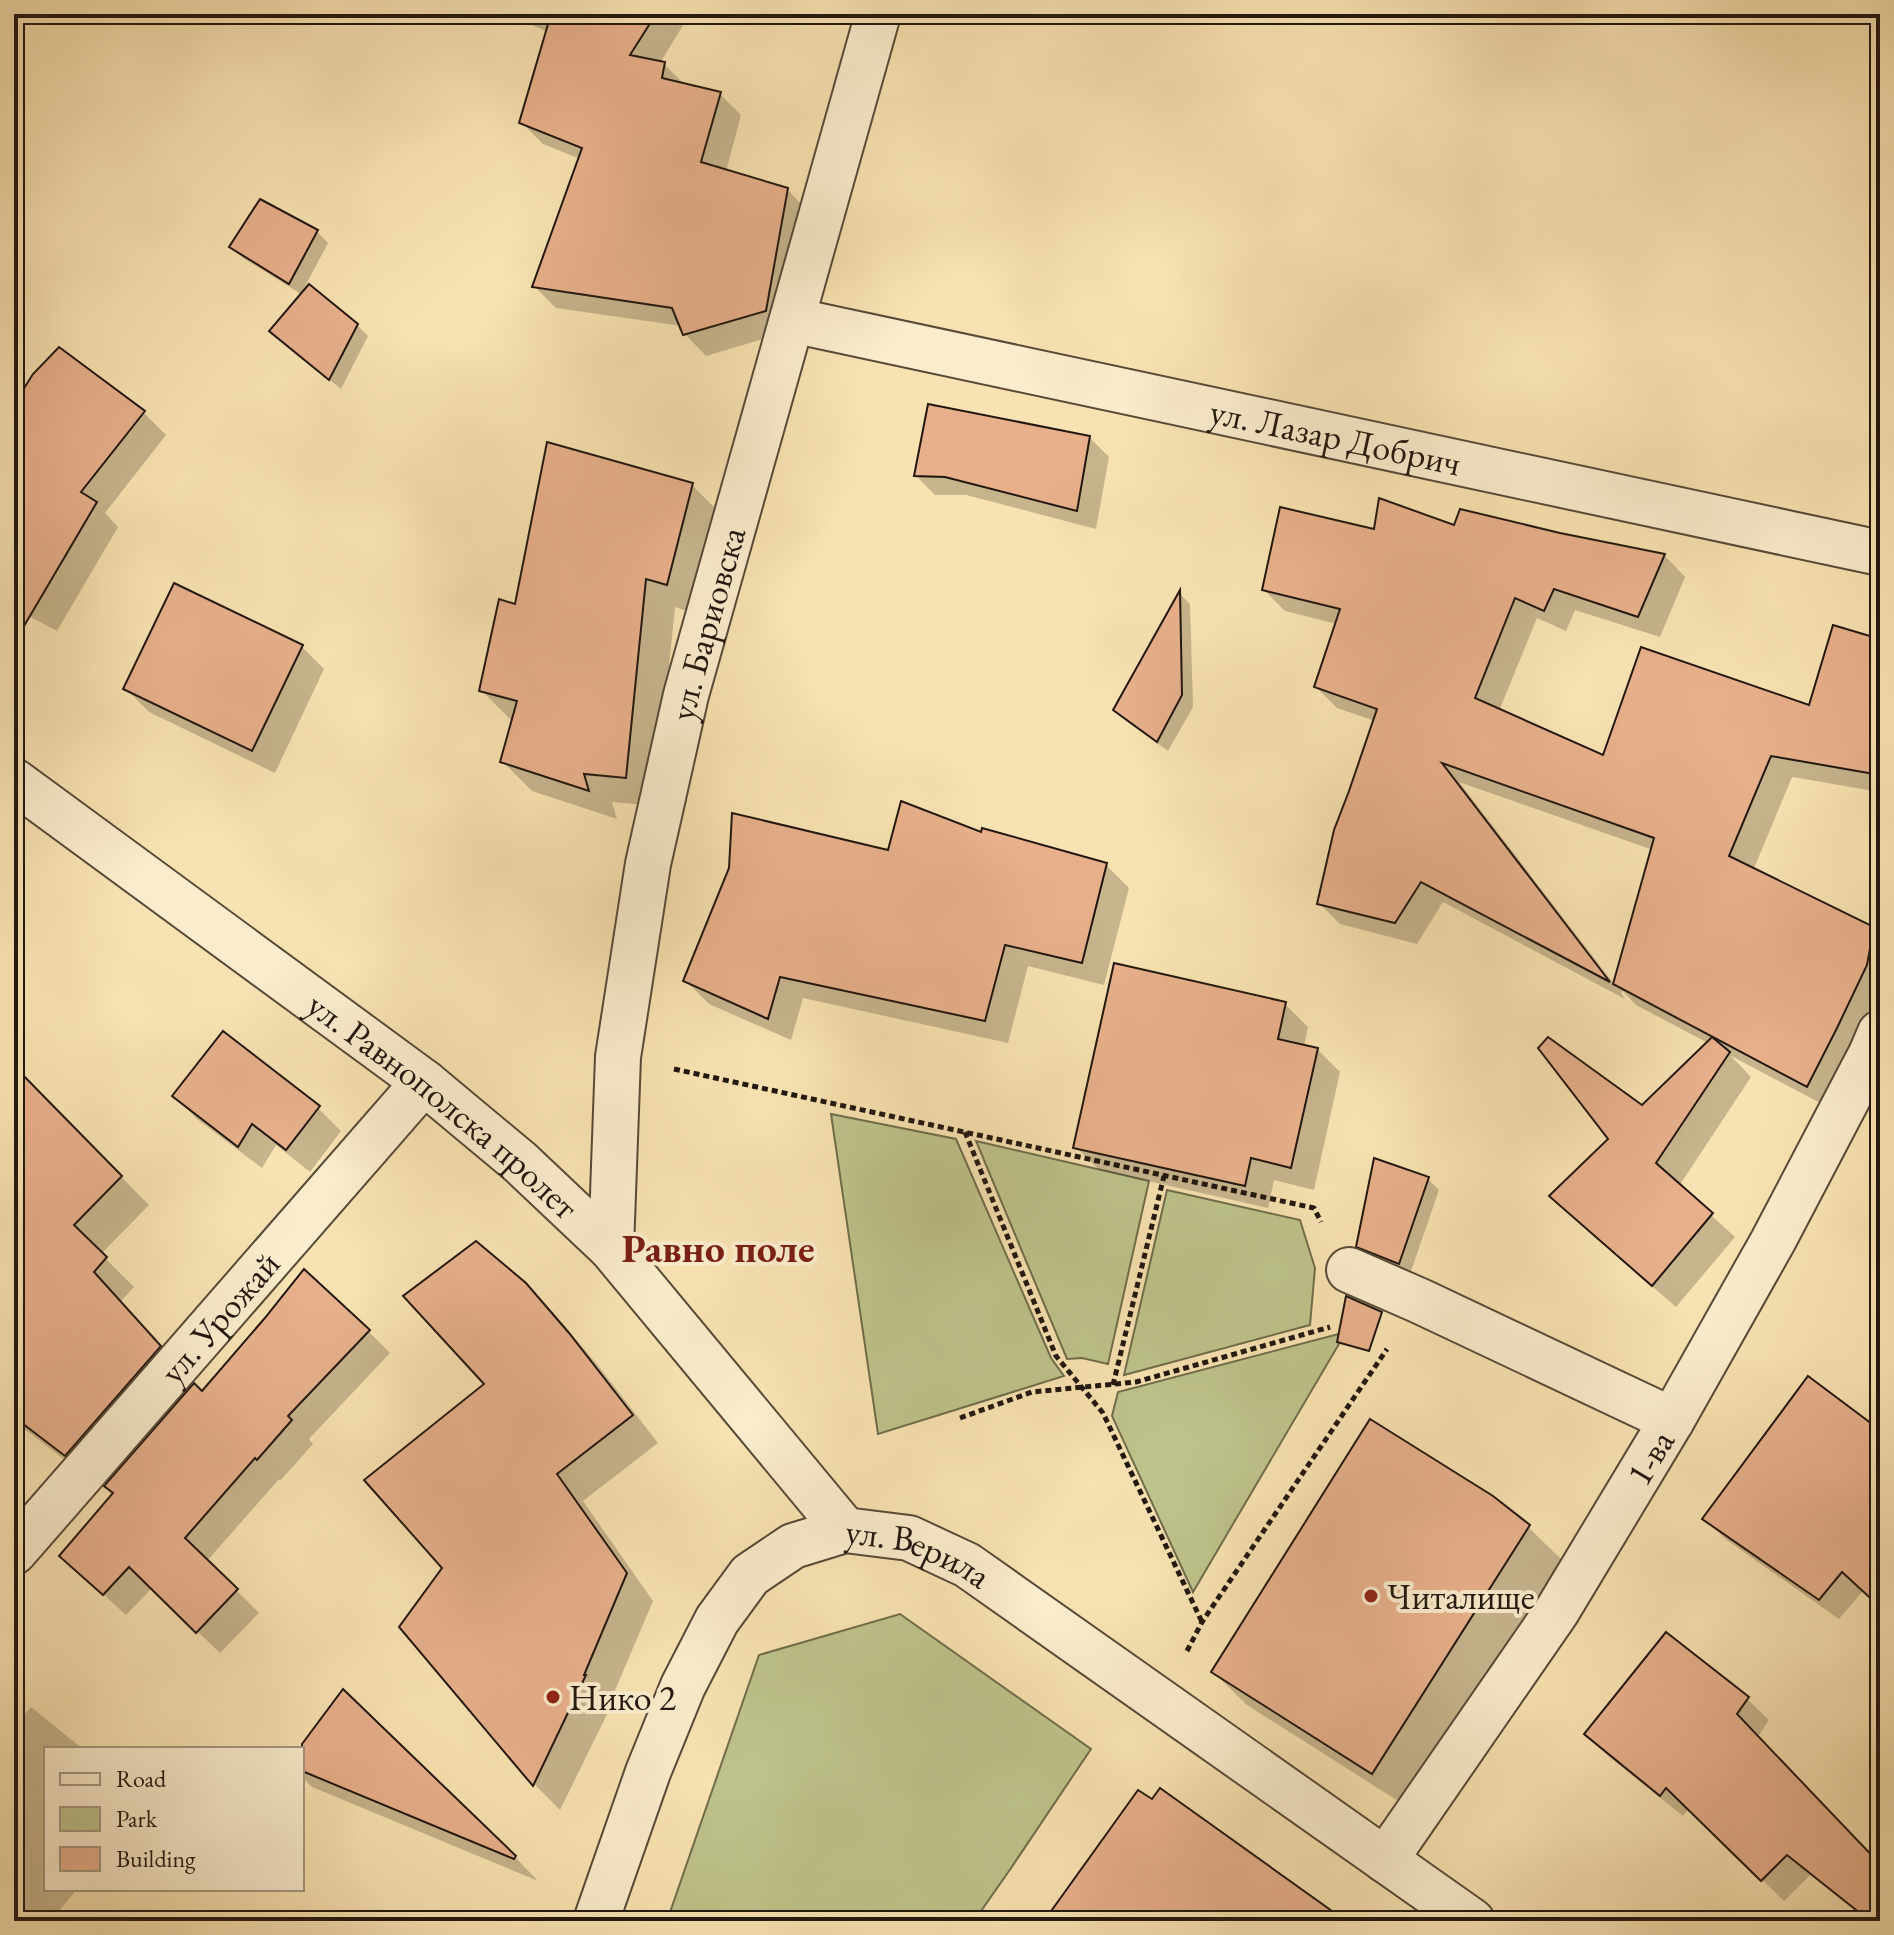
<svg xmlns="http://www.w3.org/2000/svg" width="1894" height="1935" font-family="'EB Garamond',serif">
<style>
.green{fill:#bec38b;stroke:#706d4d;stroke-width:2}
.shadow{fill:#0003;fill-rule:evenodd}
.building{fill:#e7b08b;stroke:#21170f;stroke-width:2}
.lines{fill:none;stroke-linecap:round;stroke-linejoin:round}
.minor-casing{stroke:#574a38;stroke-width:48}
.path{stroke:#21170f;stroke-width:5;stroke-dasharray:6 4;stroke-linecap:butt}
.minor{stroke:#faeccc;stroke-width:44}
.poi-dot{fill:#8f2418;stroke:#faeccc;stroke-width:3}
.labels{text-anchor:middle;stroke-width:8;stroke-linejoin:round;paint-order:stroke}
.street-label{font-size:36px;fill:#21170f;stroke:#faeccc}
.poi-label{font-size:36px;fill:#21170f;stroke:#faeccc;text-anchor:start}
.quarter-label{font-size:40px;font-weight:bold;fill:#7a1f14;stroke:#faeccc}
</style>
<rect width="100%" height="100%" fill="#f8e2b1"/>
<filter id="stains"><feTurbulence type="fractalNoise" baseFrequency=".0025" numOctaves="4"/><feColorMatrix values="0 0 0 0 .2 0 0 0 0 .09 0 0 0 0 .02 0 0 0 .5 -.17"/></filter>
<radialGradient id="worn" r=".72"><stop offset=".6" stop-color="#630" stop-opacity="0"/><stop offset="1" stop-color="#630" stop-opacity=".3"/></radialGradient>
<g class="green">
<path d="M831,1114L956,1139L1051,1358L1064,1376L878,1434Z"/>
<path d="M976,1141L1149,1181L1108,1364L1082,1358L1067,1359Z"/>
<path d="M1167,1190L1300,1220L1315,1268L1310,1325L1124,1375Z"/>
<path d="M1346,1332L1193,1592L1112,1416L1118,1392Z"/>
<path d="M900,1614L1091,1749L1009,1871L974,1921H667L759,1655Z"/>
</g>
<g class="shadow">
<path d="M521,14H690L660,63L664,64L686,86L720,94L741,115L726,172L787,189L808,211L787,332L706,356L685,334L682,326L556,308L534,286L580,159L543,144L521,122L548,32L532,25Z"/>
<path d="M317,232L328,243L301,294L243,258L232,247Z"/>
<path d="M357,325L368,336L341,389L283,342Z"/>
<path d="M14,407L143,412L166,435L105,513L118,527L57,631L14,608Z"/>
<path d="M1090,438L1109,457L1096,529L966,495H935L916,476Z"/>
<path d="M692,485L722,515L696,614L675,607L655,806L612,802L617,819L532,791L503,762L514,721L511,720L481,690L516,607Z"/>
<path d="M1455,528L1560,535L1664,555L1685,577L1660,637L1575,610L1566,631L1537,618L1499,711L1604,758L1810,708L1880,641V792L1792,777L1750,878L1869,960L1880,972V1004L1828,1107L1731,1056L1751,1077L1679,1186L1735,1237L1676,1307L1575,1219L1552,1196L1708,1043L1636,1005L1623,991L1621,993L1625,999L1443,902L1417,944L1340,924L1319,903L1375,721L1337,708L1316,687L1337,624L1285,611L1264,590L1375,531ZM1459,782L1653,850L1614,984Z"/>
<path d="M1180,594L1190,604L1193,707L1168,751L1126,721L1115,710Z"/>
<path d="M301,646L324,669L275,773L149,712L126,689Z"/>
<path d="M982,835L1106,865L1129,888L1104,985L1028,966L1008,1043L803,998L791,1040L709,1004L686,981Z"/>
<path d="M1285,1004L1308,1027L1304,1046L1317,1049L1340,1072L1314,1190L1274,1180L1268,1208L1099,1170L1076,1147Z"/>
<path d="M223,1034L318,1108L341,1131L310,1172L276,1145L262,1168L197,1119L174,1096Z"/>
<path d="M51,1106L149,1205L101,1254L134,1287L121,1301L187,1375L94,1482L14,1421V1157Z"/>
<path d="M1428,1179L1439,1190L1410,1274L1370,1257L1358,1246Z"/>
<path d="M525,1284L553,1312L596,1363L658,1443L583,1501L653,1601L610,1702L612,1704L560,1810L534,1784L401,1627L444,1568L487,1384Z"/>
<path d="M368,1331L390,1353L309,1439L313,1444L280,1481L279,1479L207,1561L259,1613L220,1653L152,1588L126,1615L61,1556L202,1393Z"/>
<path d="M1880,1432V1571L1839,1619L1724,1538L1704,1518Z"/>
<path d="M1528,1527L1562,1560L1406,1806L1247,1705L1213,1672Z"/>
<path d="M343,1692L515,1857L538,1881L312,1787L302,1777L301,1749Z"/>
<path d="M1747,1699L1769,1720L1757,1738L1880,1866V1921H1868L1810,1875L1784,1901L1689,1808L1683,1816L1608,1756L1587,1734Z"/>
<path d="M31,1707L83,1749H46V1889H77L51,1921H14V1715L20,1720Z"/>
</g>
<g class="building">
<path d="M551,14H656L630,55L665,62L662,78L721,92L701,162L788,188L766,311L683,335L672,308L532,287L582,148L519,123Z"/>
<path d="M260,199L318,230L289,284L229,247Z"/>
<path d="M309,284L358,324L329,380L269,331Z"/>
<path d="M59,347L145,411L81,492L97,502L14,643V404L33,374Z"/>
<path d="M928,404L1090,436L1077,511L945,477L914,476Z"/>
<path d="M547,442L693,483L667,585L646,579L626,778L584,774L589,791L500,762L517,701L479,691L499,599L515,604Z"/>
<path d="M1379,498L1454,525L1460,509L1560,533L1665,554L1638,617L1554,589L1544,611L1515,598L1475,698L1603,755L1641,647L1809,705L1833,625L1880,639V775L1771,756L1729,856L1874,927L1867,965L1837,1028L1807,1087L1613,984L1654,838L1442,763L1610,982L1421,882L1395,923L1317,904L1334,830L1349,791L1377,709L1314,687L1340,609L1262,590L1280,507L1374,529Z"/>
<path d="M174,583L303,645L252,751L123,689Z"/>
<path d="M1180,590L1182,695L1157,742L1113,710Z"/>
<path d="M901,801L981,832L982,828L1107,863L1082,963L1005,945L985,1021L780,977L768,1019L683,981L729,868L732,813L888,850Z"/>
<path d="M1114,963L1286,1002L1278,1039L1318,1048L1291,1168L1251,1158L1245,1186L1073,1148Z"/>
<path d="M223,1031L320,1106L286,1150L252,1124L238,1147L172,1096Z"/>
<path d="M1548,1037L1642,1105L1712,1037L1730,1052L1656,1163L1713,1213L1652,1286L1549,1196L1608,1139L1538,1048Z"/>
<path d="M14,1066L122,1176L74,1225L107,1257L94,1272L161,1346L65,1456L14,1417Z"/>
<path d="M1374,1158L1429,1177L1399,1264L1356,1247Z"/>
<path d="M476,1241L526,1283L569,1333L633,1415L557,1474L627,1573L584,1675H586L533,1786L399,1627L442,1568L364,1480L484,1384L403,1296Z"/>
<path d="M304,1269L370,1330L288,1416L292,1420L257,1460L255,1458L185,1538L238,1589L196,1633L129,1567L103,1595L59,1556L113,1493L104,1486L194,1383L202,1391L264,1319Z"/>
<path d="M1346,1296L1382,1312L1369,1351L1337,1342Z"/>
<path d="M1808,1376L1880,1430V1607L1842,1572L1819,1600L1702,1519Z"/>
<path d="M1370,1419L1493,1496L1530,1525L1372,1774L1211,1672Z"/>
<path d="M1666,1632L1749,1697L1737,1714L1880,1864V1921H1870L1787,1855L1761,1881L1666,1788L1660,1796L1584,1734Z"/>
<path d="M343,1689L516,1856L514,1859L302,1771V1744Z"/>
<path d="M1160,1788L1346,1921H1044L1138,1790L1152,1799Z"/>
</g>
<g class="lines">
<defs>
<g id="minor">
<path id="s1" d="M792,320L1880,553"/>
<path id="s2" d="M14,781L424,1082L520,1162L611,1248L845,1530"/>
<path id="s3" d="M611,1248L618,1057L648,864L686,695L878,14"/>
<path d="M1349,1270L1420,1301L1672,1420"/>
<path id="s4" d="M14,1552L424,1082"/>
<path id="s5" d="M1385,1860L1557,1611L1672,1420L1773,1241L1871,1054L1880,1033"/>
<path id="s6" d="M596,1921L648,1772L683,1686L717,1620L750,1575L793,1546L845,1530L909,1538L967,1565L1472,1921"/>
</g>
</defs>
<use href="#minor" class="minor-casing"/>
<g class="path">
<path d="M674,1069L1314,1208L1321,1222"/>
<path d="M965,1132L1056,1356L1103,1413L1202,1622"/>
<path d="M1113,1385L1164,1176"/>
<path d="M960,1418L1032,1392L1136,1382L1330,1327"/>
<path d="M1187,1651L1202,1622L1387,1349"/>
</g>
<use href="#minor" class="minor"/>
</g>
<g class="poi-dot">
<circle cx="1371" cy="1596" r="8"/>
<circle cx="553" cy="1697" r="8"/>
</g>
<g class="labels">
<g class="street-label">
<text dy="13" stroke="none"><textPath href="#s1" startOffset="556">ул. Лазар Добрич</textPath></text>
<text dy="13" stroke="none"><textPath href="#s3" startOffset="634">ул. Бариовска</textPath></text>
<text dy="13" stroke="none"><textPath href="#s2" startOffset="538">ул. Равнополска пролет</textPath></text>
<text dy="13" stroke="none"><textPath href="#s4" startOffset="312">ул. Урожай</textPath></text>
<text dy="13" stroke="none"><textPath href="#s5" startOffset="482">1-ва</textPath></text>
<text dy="13" stroke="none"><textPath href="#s6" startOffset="564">ул. Верила</textPath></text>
</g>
<g class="poi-label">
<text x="1387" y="1609">Читалище</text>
<text x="569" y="1710">Нико 2</text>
</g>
<g class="quarter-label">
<text x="718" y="1262">Равно поле</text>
</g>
</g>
<rect width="1894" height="1935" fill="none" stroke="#f8e2b1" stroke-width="48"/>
<rect x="16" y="16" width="1862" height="1903" fill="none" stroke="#21170f" stroke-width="4"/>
<rect x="24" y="24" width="1846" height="1887" fill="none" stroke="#21170f" stroke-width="2"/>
<rect x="44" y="1747" width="260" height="144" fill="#faeccc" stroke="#a39780" stroke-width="2"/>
<rect x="60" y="1773" width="40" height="12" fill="#faeccc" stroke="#a39780" stroke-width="2"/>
<text x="116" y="1787" font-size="24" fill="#21170f">Road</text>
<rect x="60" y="1807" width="40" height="24" fill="#bec38b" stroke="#a39780" stroke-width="2"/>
<text x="116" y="1827" font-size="24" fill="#21170f">Park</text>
<rect x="60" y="1847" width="40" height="24" fill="#e7b08b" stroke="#a39780" stroke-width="2"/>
<text x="116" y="1867" font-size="24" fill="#21170f">Building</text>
<rect width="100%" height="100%" filter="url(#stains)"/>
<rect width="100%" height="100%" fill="url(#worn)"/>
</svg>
